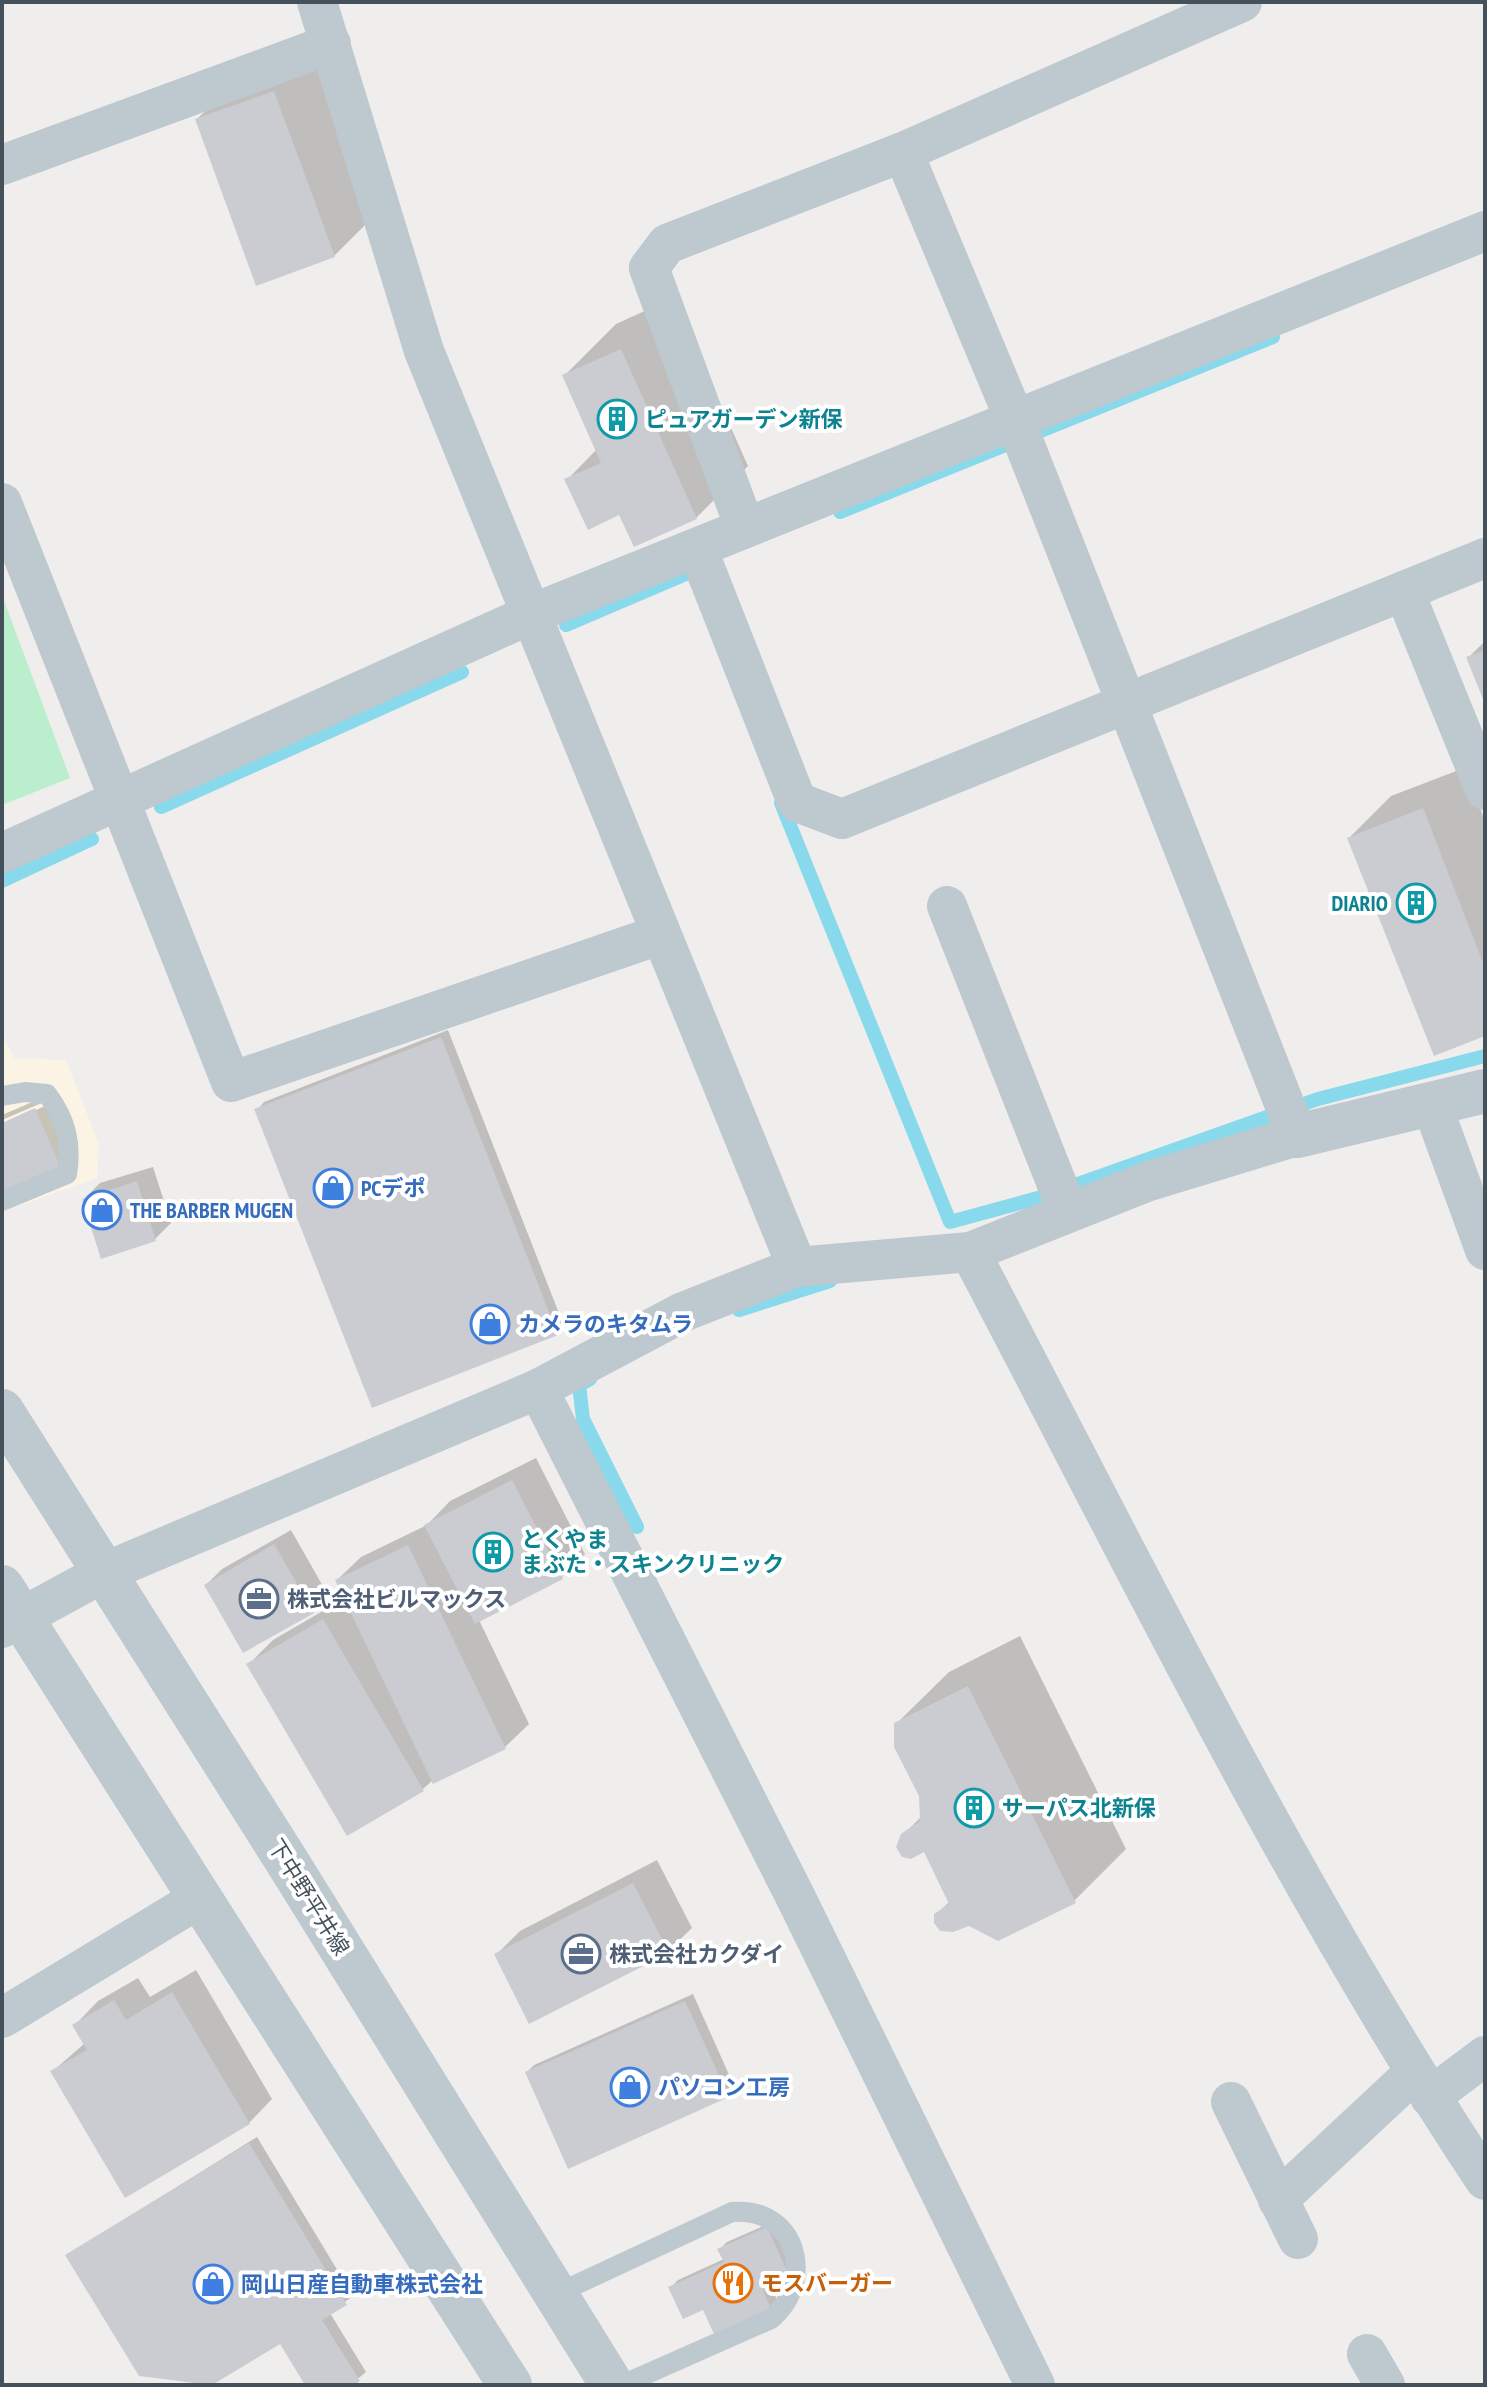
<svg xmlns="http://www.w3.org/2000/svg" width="1487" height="2387" font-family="'PT Sans Narrow','Noto Sans JP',sans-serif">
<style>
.commercial{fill:#fbf4e5}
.green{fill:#baeecd}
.shadow{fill:#0003}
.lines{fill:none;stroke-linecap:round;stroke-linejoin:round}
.stream{stroke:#87d9eb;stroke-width:14}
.building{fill:#caccd2}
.service{stroke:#bdc8cf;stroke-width:20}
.minor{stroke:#bdc8cf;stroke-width:40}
.tertiary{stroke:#bdc8cf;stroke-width:44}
.labels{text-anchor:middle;stroke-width:8;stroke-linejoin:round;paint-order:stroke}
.culture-label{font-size:22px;font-weight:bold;fill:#0d838f;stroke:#fff;text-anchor:start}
.shop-label{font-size:22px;font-weight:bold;fill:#366cbe;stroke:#fff;text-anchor:start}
.service-label{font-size:22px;font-weight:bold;fill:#4e5e75;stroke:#fff;text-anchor:start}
.street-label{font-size:22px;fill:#45515a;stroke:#fff}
.food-label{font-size:22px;font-weight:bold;fill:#c56008;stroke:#fff;text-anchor:start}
</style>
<rect width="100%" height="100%" fill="#f0eded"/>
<path class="commercial" d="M2,1034L14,1058L66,1060L99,1144L97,1178L2,1212Z"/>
<path class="green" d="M2,595L70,778L2,805Z"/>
<g class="shadow">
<path d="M316,50L376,214L334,256L197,119L239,78Z"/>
<path d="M673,298L748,466L696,518L620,513L567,480L597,449L564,376L616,324Z"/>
<path d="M1485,641V699L1468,658Z"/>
<path d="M1464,768L1485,821V1034L1349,838L1391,796Z"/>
<path d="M448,1030L564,1326L557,1333L257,1110L264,1102Z"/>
<path d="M51,1094L75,1150L60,1166L2,1125L45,1106L44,1102L2,1120V1115Z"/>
<path d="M153,1167L171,1223L155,1239L84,1199L100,1183Z"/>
<path d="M536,1458L585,1554L561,1578L479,1620L529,1724L505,1747L433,1780L423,1789L249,1664L273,1640L345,1598L337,1580L361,1557L427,1525L450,1501Z"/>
<path d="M291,1530L328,1595L313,1611L206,1585L222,1569Z"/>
<path d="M1020,1636L1126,1849L1074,1901L969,1924L936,1915L950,1901L925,1849L903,1835L922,1816L921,1795L896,1724L949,1672Z"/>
<path d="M657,1860L692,1928L668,1951L496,1955L520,1931Z"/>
<path d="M196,1970L272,2099L249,2123L53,2071L85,2043L75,2025L98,2001L138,1978L150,1997Z"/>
<path d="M693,1994L735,2088L727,2096L527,2072L534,2065Z"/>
<path d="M257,2137L353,2296L330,2313L366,2372L350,2385H308L281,2341L209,2385L141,2375L68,2255Z"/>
<path d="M775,2221L796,2269L771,2285L777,2300L770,2307H704L671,2287L678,2280L724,2259L720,2249L727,2242Z"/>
</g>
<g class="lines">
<g class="stream">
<path d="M840,512L1273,337"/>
<path d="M566,625L702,567"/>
<path d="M781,803L950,1222L1038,1198L1318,1099L1485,1056"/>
<path d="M161,807L462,672"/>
<path d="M2,881L92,839"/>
<path d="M739,1310L830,1281"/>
<path d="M590,1379L579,1385L583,1419L637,1527"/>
</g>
</g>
<g class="building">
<path d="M274,91L335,257L256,286L195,119Z"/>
<path d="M621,349L697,519L634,547L619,515L588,530L564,479L601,463L562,375Z"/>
<path d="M1485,650V704L1466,657Z"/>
<path d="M1423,808L1485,968V1036L1434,1056L1347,838Z"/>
<path d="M441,1037L558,1335L372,1408L254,1109Z"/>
<path d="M35,1108L61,1168L2,1193V1123Z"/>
<path d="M137,1181L156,1241L101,1259L82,1199Z"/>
<path d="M512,1480L563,1579L475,1624L424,1525Z"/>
<path d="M274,1544L314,1613L243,1653L204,1585Z"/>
<path d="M408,1545L506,1749L433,1784L335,1580Z"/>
<path d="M323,1619L424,1791L347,1836L246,1664Z"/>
<path d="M968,1686L1076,1903L998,1941L969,1926L953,1932L940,1931L934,1923V1914L949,1904L924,1852L911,1859L902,1857L896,1847L901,1834L920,1821L919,1796L894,1747V1723Z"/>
<path d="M633,1883L669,1953L529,2024L494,1954Z"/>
<path d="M172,1992L250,2124L125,2198L50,2071L87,2050L72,2025L114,2000L126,2020Z"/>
<path d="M685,2001L729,2097L568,2169L525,2072Z"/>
<path d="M249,2143L347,2305L322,2320L360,2381L354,2385H305L280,2344L212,2385L139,2376L65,2255Z"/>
<path d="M767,2227L790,2278L763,2291L771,2309L714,2334L703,2310L683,2319L668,2287L724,2262L717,2249Z"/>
</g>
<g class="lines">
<g class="service">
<path d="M2,1096L25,1092L47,1094C66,1119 72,1144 67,1174L2,1201"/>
<path d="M556,2294L732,2212C796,2206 817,2280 771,2319L622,2385"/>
</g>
<g class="minor">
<path d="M317,2L424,351L797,1267"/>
<path d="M2,165L331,44"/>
<path d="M2,503L231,1082L659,935"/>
<path d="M745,528L649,268L667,244L903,152L1242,2"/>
<path d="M697,548L797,802L842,819L1485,558"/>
<path d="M1404,591L1485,790"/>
<path d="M2,853L529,615L1485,231"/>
<path d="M947,906L1068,1212"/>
<path d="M1432,1105L1485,1250"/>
<path d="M970,1252C1134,1563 1291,1888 1485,2180"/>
<path d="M538,1389L795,1896L1035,2385"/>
<path d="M2,1628L103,1573L538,1389L683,1312L797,1267L970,1252L1149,1181L1297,1136L1015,420L903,152"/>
<path d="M2,2018L200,1898"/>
<path d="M1430,2097L1485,2056"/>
<path d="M1231,2102L1298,2239"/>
<path d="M1278,2200L1415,2072"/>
<path d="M1367,2354L1385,2385"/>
</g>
<g class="tertiary">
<path d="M1297,1136L1485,1091"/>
<path d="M2,1411L288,1863L612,2385"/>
<path d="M2,1587L510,2385"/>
</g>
</g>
<defs>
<symbol id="building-ring" viewBox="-11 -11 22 22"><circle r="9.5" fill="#fff" stroke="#0f9aa8" stroke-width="1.5"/><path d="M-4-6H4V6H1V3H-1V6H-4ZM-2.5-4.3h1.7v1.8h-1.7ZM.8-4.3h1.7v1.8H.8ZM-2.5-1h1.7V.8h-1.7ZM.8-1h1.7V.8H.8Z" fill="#0f9aa8"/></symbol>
<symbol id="shop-ring" viewBox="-11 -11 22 22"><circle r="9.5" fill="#fff" stroke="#3f7fe0" stroke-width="1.5"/><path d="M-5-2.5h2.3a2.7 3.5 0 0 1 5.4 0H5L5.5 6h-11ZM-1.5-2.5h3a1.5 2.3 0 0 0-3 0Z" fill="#3f7fe0"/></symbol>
<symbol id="office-ring" viewBox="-11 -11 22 22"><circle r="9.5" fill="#fff" stroke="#5c6f8a" stroke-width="1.5"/><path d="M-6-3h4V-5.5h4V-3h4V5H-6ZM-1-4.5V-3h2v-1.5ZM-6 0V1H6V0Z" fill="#5c6f8a"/></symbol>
<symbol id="restaurant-ring" viewBox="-11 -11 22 22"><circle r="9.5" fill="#fff" stroke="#e8710a" stroke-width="1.5"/><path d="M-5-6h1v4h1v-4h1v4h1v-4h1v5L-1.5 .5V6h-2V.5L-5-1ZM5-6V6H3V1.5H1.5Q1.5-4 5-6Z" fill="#e8710a"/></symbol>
</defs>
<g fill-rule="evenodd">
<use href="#building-ring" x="595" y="397" width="44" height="44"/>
<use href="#building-ring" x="1394" y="881" width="44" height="44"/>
<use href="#shop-ring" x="311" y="1166" width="44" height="44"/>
<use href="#shop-ring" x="80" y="1188" width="44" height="44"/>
<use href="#shop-ring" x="468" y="1302" width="44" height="44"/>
<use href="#building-ring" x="471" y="1530" width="44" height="44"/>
<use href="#office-ring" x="237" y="1577" width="44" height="44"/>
<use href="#building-ring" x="952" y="1786" width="44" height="44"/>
<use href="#office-ring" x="559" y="1932" width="44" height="44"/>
<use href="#shop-ring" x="608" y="2065" width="44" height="44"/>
<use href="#restaurant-ring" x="711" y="2261" width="44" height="44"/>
<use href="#shop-ring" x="191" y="2262" width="44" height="44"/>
</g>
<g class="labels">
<g class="culture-label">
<text x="645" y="427">ピュアガーデン新保</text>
<text x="1388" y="911" text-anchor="end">DIARIO</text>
<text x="521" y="1547">とくやま<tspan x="521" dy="25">まぶた・スキンクリニック</tspan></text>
<text x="1002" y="1816">サーパス北新保</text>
</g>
<g class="shop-label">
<text x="361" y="1196">PCデポ</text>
<text x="130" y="1218">THE BARBER MUGEN</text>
<text x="518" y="1332">カメラのキタムラ</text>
<text x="658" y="2095">パソコン工房</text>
<text x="241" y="2292">岡山日産自動車株式会社</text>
</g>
<g class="service-label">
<text x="287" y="1607">株式会社ビルマックス</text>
<text x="609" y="1962">株式会社カクダイ</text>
</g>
<g class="street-label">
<text transform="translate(309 1897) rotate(58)" y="8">下中野平井線</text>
</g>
<g class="food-label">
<text x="761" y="2291">モスバーガー</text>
</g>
</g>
<rect width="1487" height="2387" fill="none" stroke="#45515a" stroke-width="8"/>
</svg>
